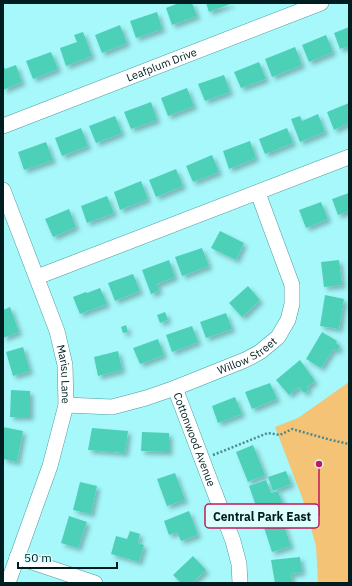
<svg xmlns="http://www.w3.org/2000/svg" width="352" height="586" font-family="'IBM Plex Sans',sans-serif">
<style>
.green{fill:#f4c375}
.building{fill:#4dd0b8;filter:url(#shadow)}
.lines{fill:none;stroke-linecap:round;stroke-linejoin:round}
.minor-casing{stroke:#499b9e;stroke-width:16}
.path{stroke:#508789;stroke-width:2.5;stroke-dasharray:2 2;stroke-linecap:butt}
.minor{stroke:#fff;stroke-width:15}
.labels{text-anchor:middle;stroke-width:3.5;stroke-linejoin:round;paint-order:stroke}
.street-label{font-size:11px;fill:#001e20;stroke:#ddfcfc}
.leader{fill:none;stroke:#c2185b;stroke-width:1.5}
.callout-dot{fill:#c2185b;stroke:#ddfcfc;stroke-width:1.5}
.callout{fill:#ddfcfc;stroke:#c2185b;stroke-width:1.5}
.callout-label{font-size:12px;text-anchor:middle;font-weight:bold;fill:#001e20}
</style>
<defs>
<filter id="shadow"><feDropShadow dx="3.5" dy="3.5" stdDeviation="2" flood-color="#0004"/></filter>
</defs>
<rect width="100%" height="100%" fill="#a6f8fb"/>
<path class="green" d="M349,382V583H318L316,546L303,500L275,427L298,418Z"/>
<g class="building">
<path d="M179,3H192L197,16L172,25L166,8Z"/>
<path d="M206,3H233L209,12Z"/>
<path d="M157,12L162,29L136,38L130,21Z"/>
<path d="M120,25L127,43L102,53L95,35Z"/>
<path d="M349,27V46L340,49L334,33Z"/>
<path d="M83,32L92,56L66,66L60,48L77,42L74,35Z"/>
<path d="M326,35L333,52L309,62L302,45Z"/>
<path d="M295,47L302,65L272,77L265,59Z"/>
<path d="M51,52L58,69L33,79L26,61Z"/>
<path d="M259,62L266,79L241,88L234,72Z"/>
<path d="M3,65L5,69L16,65L22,82L3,90Z"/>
<path d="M224,75L230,92L205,101L198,84Z"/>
<path d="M187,88L194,106L168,116L161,98Z"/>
<path d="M151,102L157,120L131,129L124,112Z"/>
<path d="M349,103V123L334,130L327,112Z"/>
<path d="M318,114L325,132L300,142L291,119L300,116L302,121Z"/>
<path d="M115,116L122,133L96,143L89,126Z"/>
<path d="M81,128L88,146L62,156L55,138Z"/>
<path d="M287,128L293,143L265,154L259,139Z"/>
<path d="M250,141L256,158L229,169L223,151Z"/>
<path d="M46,142L53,160L24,170L18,152Z"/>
<path d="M212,155L219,172L193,182L186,166Z"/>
<path d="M176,169L183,186L156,197L149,180Z"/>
<path d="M141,181L148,199L120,210L114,192Z"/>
<path d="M349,193V211L338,215L332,199Z"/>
<path d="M107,196L114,213L87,223L81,206Z"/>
<path d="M321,202L328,219L306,228L299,210Z"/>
<path d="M69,209L76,227L53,237L45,219Z"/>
<path d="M220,231L244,243L236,260L211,248Z"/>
<path d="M202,248L209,266L182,276L175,257Z"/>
<path d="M169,260L175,277L157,284L159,291L151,294L142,270Z"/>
<path d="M339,260L342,285L324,287L321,262Z"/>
<path d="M133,274L140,291L115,301L108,283Z"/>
<path d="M248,286L260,300L242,317L229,303Z"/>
<path d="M100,288L107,304L80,314L73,297L86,292L87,293Z"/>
<path d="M325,295L344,299L339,329L320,326Z"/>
<path d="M10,307L19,332L3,338V310Z"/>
<path d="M165,312L168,320L160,323L157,315Z"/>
<path d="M226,313L232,329L206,338L200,322Z"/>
<path d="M126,325L128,332L123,333L121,327Z"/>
<path d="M192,326L198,342L172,352L166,335Z"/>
<path d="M322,332L337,341L336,343L340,346L337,351L333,349L321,368L306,359Z"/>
<path d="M158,339L164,355L140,364L133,348Z"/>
<path d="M23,347L30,371L13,376L6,352Z"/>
<path d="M118,351L122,370L98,376L94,357Z"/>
<path d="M300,360L315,381L307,387L309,390L304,393L299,387L289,395L276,380Z"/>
<path d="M270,383L277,399L252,409L245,392Z"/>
<path d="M11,390L30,391V417H10Z"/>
<path d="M235,397L242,414L218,423L212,406Z"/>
<path d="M3,427L23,431L17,462L3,459Z"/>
<path d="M92,428L128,431L125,453L88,450Z"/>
<path d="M142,432L169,433V452L141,451Z"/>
<path d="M253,445L265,475L248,482L236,452Z"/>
<path d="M286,471L291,484L273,491L268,477Z"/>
<path d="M175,473L185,500L167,506L157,479Z"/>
<path d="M266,480L271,493L278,491L283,505L259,514L249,486Z"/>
<path d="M80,482L97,486L91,514L73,510Z"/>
<path d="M189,511L198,535L181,541L177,532L169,535L164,521Z"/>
<path d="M280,515L291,546L272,552L262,521Z"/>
<path d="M69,516L87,522L78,548L61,543Z"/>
<path d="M130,531L140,534L138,543L144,545L139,562L111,554L116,536L127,539Z"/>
<path d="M193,556L206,570L192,583H181L173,575Z"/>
<path d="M300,557L302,572L291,574L292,583H275L271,560Z"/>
</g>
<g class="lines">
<defs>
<g id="minor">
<path id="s1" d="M3,126L321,3"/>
<path id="s2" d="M3,190L57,331L65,365L66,405L50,466L8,583"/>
<path d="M37,277L349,157"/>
<path id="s3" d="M175,388L233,541L239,564L240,583"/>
<path id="s4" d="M66,405L112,407L146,398L175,388L245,360L260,352L278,337L288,320L292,304V285L258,193"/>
<path d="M17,557L95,583"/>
</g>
</defs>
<use href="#minor" class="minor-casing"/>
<path class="path" d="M213,455L268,433L280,435L292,429L331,440L349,444"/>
<use href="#minor" class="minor"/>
</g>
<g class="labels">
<g class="street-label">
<text dy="4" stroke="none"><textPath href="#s1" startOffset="170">Leafplum Drive</textPath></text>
<text dy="4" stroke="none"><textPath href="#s4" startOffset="191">Willow Street</textPath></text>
<text dy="4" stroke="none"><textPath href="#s2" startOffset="195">Marisu Lane</textPath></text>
<text dy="4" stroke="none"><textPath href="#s3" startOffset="55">Cottonwood Avenue</textPath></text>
</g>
</g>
<path class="leader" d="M319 464L319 516"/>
<circle class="callout-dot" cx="319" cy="464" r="4"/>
<rect class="callout" x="205" y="504" width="114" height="24" rx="4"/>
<g class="callout-label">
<text x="262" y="521">Central Park East</text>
</g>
<rect width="352" height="586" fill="none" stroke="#001e20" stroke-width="8"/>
<path d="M18 562v6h99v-6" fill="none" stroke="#001e20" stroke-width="2"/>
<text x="24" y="562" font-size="12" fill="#001e20" stroke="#ddfcfc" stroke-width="3" paint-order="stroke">50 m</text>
</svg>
